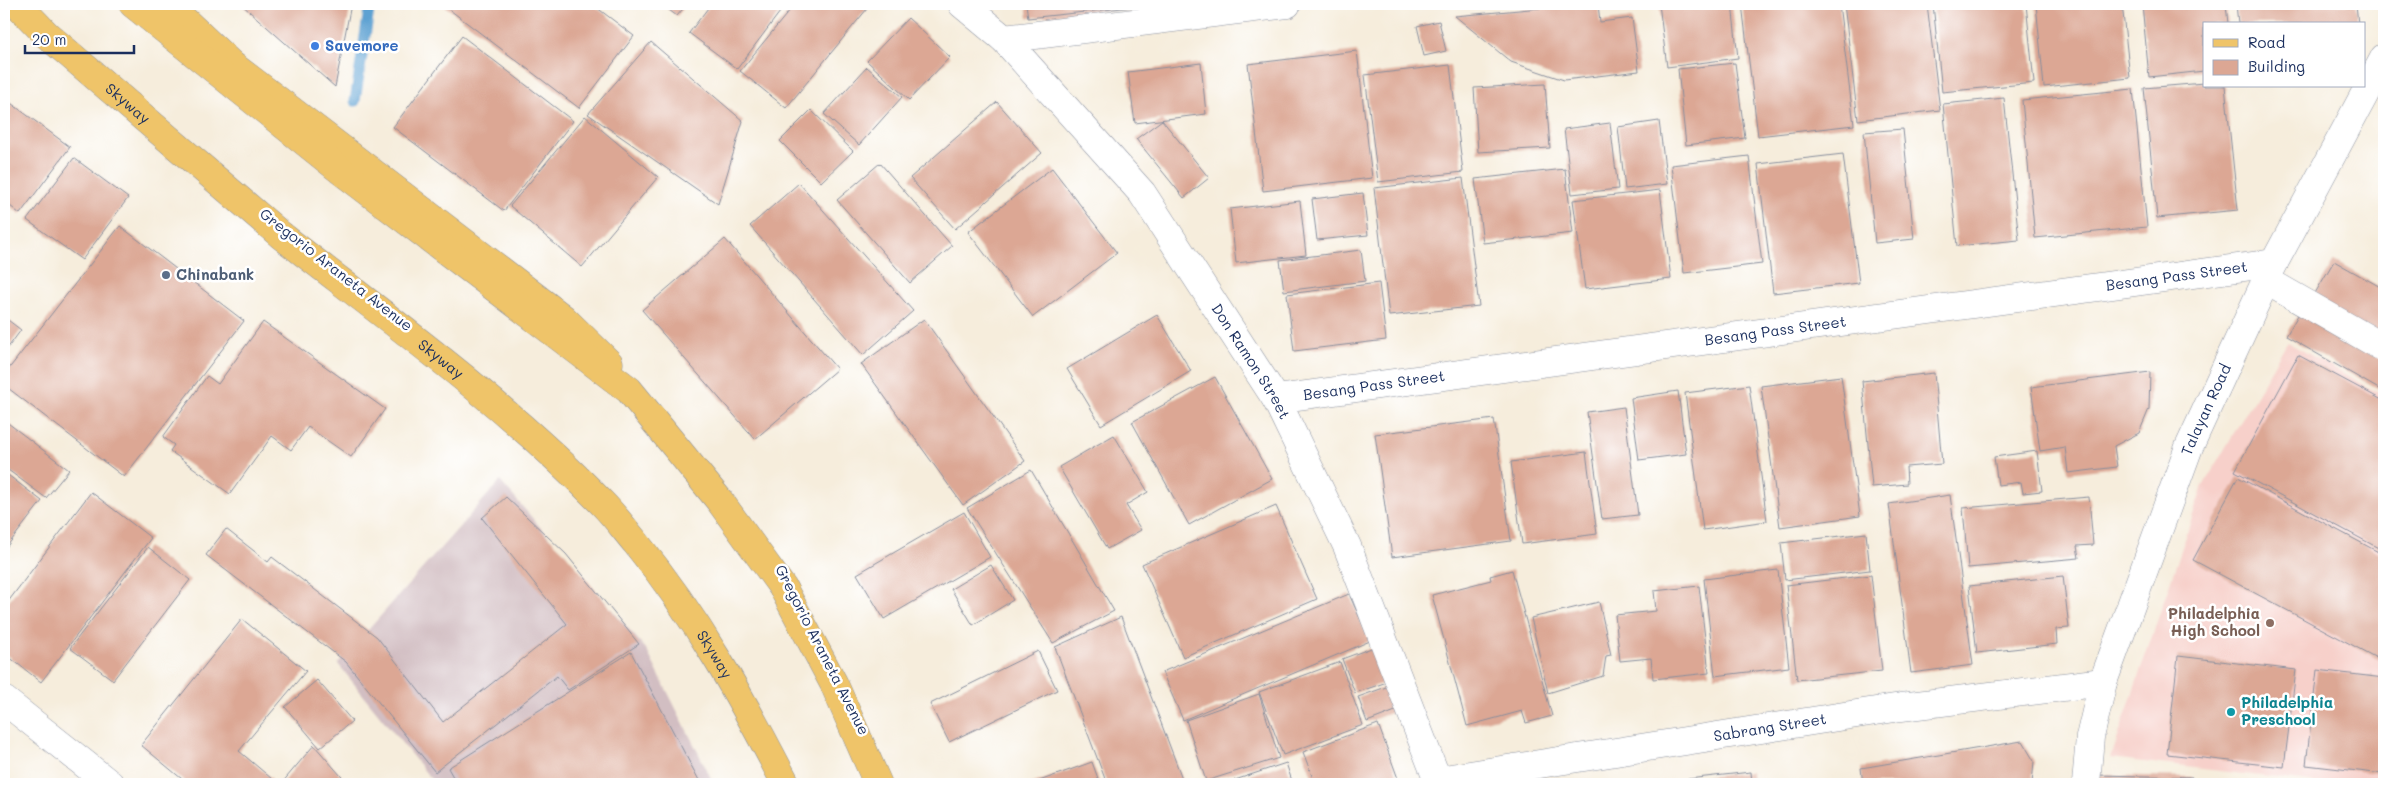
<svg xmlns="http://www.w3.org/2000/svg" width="2388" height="788" font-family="Mali,sans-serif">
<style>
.built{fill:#f7d0ca}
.industrial{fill:#d2bec2}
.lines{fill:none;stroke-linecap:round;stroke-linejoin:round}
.stream{stroke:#5da1d2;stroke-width:11}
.building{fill:#dca794}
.street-casing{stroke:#888e9d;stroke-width:29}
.primary-casing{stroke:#888e9d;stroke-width:29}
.highway-casing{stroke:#888e9d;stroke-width:29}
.street{stroke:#fff;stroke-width:28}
.primary{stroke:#efc469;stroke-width:28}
.highway{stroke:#efc469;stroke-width:28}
.highway-bridge-casing{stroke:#888e9d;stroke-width:29;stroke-linecap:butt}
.highway-bridge{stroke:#efc469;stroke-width:28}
.shop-dot{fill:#3f7fe0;stroke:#fff;stroke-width:2}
.service-dot{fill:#5c6f8a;stroke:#fff;stroke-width:2}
.education-dot{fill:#8d6e63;stroke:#fff;stroke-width:2}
.culture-dot{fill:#0f9aa8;stroke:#fff;stroke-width:2}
.labels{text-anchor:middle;stroke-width:5;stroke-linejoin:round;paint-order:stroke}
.shop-label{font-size:15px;font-weight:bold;fill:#366cbe;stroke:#fff;text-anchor:start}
.street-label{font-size:15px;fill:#1b2f5e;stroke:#fff}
.service-label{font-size:15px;font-weight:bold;fill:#4e5e75;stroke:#fff;text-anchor:start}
.education-label{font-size:15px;font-weight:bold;fill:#785e54;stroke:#fff;text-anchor:end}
.culture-label{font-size:15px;font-weight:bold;fill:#0d838f;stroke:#fff;text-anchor:start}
</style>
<rect width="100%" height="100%" fill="#fff"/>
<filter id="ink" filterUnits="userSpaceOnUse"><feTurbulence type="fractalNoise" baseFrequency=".02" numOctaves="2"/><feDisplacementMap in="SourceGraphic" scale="10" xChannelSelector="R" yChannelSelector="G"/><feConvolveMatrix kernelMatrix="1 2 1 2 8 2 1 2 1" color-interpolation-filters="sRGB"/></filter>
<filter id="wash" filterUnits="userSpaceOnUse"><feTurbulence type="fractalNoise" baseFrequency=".0096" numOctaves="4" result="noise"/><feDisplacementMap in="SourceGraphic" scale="20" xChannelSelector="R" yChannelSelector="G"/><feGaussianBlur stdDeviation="1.12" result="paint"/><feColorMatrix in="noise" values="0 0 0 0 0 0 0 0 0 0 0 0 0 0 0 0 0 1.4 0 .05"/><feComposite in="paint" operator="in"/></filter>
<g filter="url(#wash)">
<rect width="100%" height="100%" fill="#f6eddc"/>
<path class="built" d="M2287,342L2384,396V784H2327L2111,758L2202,488Z"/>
<path class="industrial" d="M500,481L646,649L714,784H435L338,664Z"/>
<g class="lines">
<path class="stream" d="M355,101L370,4"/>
</g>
<g id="blocks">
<g class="building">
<path d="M241,4H351L335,87Z"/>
<path d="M442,4H592L634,36L579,108Z"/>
<path d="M661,4H687L677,16Z"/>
<path d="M711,4H786L737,69L689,33Z"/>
<path d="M795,4H871L786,108L740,71Z"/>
<path d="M1026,4H1132V7L1028,18Z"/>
<path d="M1583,4H1598L1600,22L1632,18L1639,71L1564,80L1511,62L1455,16Z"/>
<path d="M1659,4H1732L1738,58L1667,67Z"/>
<path d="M1742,4H1839L1854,125L1758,136Z"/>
<path d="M1844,4H1927L1940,110L1858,120Z"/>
<path d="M1933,4H2026L2034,83L1942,92Z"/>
<path d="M2036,4H2122L2130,78L2044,87Z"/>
<path d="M2142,4H2226L2228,24H2204V71L2149,77Z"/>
<path d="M2236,4H2356L2358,24H2238Z"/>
<path d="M908,18L950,57L909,100L867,61Z"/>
<path d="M1439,21L1446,51L1424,56L1417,26Z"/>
<path d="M462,36L573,121L504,211L393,127Z"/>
<path d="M651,42L743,121L718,204L588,114Z"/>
<path d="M1357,51L1372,178L1263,191L1248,64Z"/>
<path d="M1201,63L1206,114L1135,123L1128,72Z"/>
<path d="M1735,63L1745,138L1686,145L1678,69Z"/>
<path d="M1450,65L1463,172L1378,182L1365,75Z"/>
<path d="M867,67L902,97L859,145L824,114Z"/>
<path d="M2204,83V86H2225L2238,210L2157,218L2144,88Z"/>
<path d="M1545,84L1550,148L1478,152L1474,88Z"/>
<path d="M2133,89L2147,227L2035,238L2022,100Z"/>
<path d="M4,98L70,147L20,214L4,201Z"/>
<path d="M2004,98L2019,240L1957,246L1943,104Z"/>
<path d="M997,102L1042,153L955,229L910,178Z"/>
<path d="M811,110L853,151L821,182L780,141Z"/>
<path d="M585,116L658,177L582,267L510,206Z"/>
<path d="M1162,120L1209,178L1184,198L1136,139Z"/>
<path d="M1659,121L1667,184L1625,189L1618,127Z"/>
<path d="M1610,123L1618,189L1572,194L1564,129Z"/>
<path d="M1903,129L1914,239L1875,243L1864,132Z"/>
<path d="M1843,154L1859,283L1773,293L1758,164Z"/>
<path d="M1749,156L1762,264L1684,273L1671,165Z"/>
<path d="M74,158L128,198L82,260L27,220Z"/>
<path d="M880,163L952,246L910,283L837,200Z"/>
<path d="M1052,168L1117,253L1033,317L968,232Z"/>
<path d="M1565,169L1573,233L1483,243L1475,179Z"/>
<path d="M1463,178L1479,306L1389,316L1374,188Z"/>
<path d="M799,183L913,311L863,355L750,226Z"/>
<path d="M1660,190L1671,279L1585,289L1573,200Z"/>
<path d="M1363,193L1368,235L1317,240L1312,199Z"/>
<path d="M1300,201L1306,255L1236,263L1230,209Z"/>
<path d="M120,226L244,321L124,477L4,385V375Z"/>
<path d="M725,239L837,369L755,439L642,310Z"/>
<path d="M1361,250L1365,281L1284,291L1280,260Z"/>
<path d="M2334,261L2384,289V342L2311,300Z"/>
<path d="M1379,283L1386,340L1294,351L1287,294Z"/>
<path d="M2302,308L2384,355V392L2286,336Z"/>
<path d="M1157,315L1191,371L1101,425L1067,369Z"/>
<path d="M4,317L21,330L4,353Z"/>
<path d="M924,319L1025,461L963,505L861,364Z"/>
<path d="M263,322L385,409L351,457L308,427L291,450L272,436L230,494L170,451L174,445L163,437L207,376L218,384Z"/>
<path d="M2298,355L2384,401V551L2235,471Z"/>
<path d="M2150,372L2149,409L2139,433L2114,446L2117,467L2068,473L2065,447L2040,451L2031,387Z"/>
<path d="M1934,373L1942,464L1906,467L1907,484L1872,487L1862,381Z"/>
<path d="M1841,376L1860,516L1780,527L1761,386Z"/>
<path d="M1215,377L1272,479L1189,525L1132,422Z"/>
<path d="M1749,385L1767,521L1703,530L1685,393Z"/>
<path d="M1678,391L1686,454L1639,460L1631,398Z"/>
<path d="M1624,407L1638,515L1602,519L1587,412Z"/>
<path d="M1494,419L1511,541L1392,557L1375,434Z"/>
<path d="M4,420L69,470L46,498L4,467Z"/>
<path d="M1114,435L1148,492L1126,505L1141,530L1107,549L1059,467Z"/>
<path d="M2037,451L2042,491L2023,493L2021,482L1998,485L1994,457Z"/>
<path d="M1586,452L1597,534L1522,544L1511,462Z"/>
<path d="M1031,470L1114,611L1053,643L967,508Z"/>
<path d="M4,472L42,501L4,550Z"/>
<path d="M2238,477L2384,555V662L2193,560Z"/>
<path d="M91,492L151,538L41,682L4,653V607Z"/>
<path d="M1950,495L1973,665L1911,673L1889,504Z"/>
<path d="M506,497L566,554L639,644L568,690L557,676L435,772L346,662L206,555L226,529L268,562L272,557L377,637L443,722L567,624L482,518Z"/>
<path d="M2089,497L2093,545L2077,546L2079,558L1968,568L1963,508Z"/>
<path d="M1276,506L1317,599L1183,657L1142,564Z"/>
<path d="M964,512L990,557L884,619L857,574Z"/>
<path d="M1866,533L1870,570L1785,580L1781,543Z"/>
<path d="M148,547L190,580L113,680L70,648Z"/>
<path d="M991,565L1013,600L973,625L951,589Z"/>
<path d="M1512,570L1552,716L1526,723L1522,711L1467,726L1432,595L1491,580L1490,576Z"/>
<path d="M1778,570L1789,667L1715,676L1704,579Z"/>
<path d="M1871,575L1882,671L1797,680L1786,585Z"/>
<path d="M2063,576L2069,628L2056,629L2057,644L1977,653L1969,586Z"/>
<path d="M1699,586L1709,673L1653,679L1651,658L1620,661L1615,615L1656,611L1654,591Z"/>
<path d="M1349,594L1370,641L1183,720L1162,672Z"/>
<path d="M1599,602L1611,655L1606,656L1603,676L1548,693L1531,618Z"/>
<path d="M1121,617L1183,781L1173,784H1107L1055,647Z"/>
<path d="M242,619L306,671L239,751L272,779L267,784H188L141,745Z"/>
<path d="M1374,647L1387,682L1355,693L1342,659Z"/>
<path d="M1038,651L1057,690L949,742L930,704Z"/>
<path d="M631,652L701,784H457L448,768Z"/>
<path d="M2178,656L2296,670L2284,767L2167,754Z"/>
<path d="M1340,662L1363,725L1283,755L1259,692Z"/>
<path d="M2317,670L2384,678V774L2306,765Z"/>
<path d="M317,680L352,721L320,748L285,707Z"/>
<path d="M1389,686L1398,710L1367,722L1358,697Z"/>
<path d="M1259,694L1279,758L1206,781L1186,720Z"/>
<path d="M1378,724L1400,784H1315L1303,752Z"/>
<path d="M2022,741L2034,761L2032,784H1863L1861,768Z"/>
<path d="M314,745L348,784H281Z"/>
<path d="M1092,762L1100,784H1031Z"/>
<path d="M1286,763L1293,784H1223Z"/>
<path d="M1751,772L1752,784H1651V783Z"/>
<path d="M2097,775L2192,777V784H2097Z"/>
</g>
</g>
</g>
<g filter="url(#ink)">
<use href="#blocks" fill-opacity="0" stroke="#888e9d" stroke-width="1"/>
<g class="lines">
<defs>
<g id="street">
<path id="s1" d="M962,4L1004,39L1142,193L1276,399L1347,546L1439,784"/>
<path d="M1004,39L1287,4"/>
<path d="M2267,281L2384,348"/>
<path id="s2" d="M1276,399L2274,263"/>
<path d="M4,700L110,784"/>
<path id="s3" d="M1438,780L1901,707L2103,682"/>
<path id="s4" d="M2086,784L2090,737L2103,682L2189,447L2274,263L2384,58"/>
</g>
<path id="primary" d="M167,4L232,65L563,318L609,363"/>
<g id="highway">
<path d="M133,4L340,170L629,390L719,500L783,588L834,684L878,784"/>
<path id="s5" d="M282,236C391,321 505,403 602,503C614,515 625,530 636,543C698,619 741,697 786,784"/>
</g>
</defs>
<use href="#street" class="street-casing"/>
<use href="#primary" class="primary-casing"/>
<use href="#highway" class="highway-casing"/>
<use href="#street" class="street"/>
<use href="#primary" class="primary"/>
<use href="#highway" class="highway"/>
<defs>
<g id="highway-bridge">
<path id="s6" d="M17,4L47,35L282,236"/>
</g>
</defs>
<use href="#highway-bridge" class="highway-bridge-casing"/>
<use href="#highway-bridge" class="highway-bridge"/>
</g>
</g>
<circle class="shop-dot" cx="315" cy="46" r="5"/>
<circle class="service-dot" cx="166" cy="275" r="5"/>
<circle class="education-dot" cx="2270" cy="623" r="5"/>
<circle class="culture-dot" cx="2231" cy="712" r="5"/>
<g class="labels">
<g class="shop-label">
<text x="325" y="51">Savemore</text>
</g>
<g class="street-label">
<text dy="5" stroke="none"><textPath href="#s6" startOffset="149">Skyway</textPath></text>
<text transform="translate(336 270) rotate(38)" y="5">Gregorio Araneta Avenue</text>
<text dy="5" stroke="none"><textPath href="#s2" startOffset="909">Besang Pass Street</textPath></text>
<text dy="5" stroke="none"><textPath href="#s2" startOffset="504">Besang Pass Street</textPath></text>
<text dy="5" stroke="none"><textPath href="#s5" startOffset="201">Skyway</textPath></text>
<text dy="5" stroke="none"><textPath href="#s1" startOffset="462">Don Ramon Street</textPath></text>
<text dy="5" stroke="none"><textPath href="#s2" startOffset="99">Besang Pass Street</textPath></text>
<text dy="5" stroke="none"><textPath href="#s4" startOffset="395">Talayan Road</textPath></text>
<text transform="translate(822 650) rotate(63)" y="5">Gregorio Araneta Avenue</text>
<text dy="5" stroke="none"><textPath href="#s5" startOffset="606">Skyway</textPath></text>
<text dy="5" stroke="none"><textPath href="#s3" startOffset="336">Sabrang Street</textPath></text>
</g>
<g class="service-label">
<text x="176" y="280">Chinabank</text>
</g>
<g class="education-label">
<text x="2260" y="619">Philadelphia<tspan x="2260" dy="17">High School</tspan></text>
</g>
<g class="culture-label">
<text x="2241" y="708">Philadelphia<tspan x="2241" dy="17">Preschool</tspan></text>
</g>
</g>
<rect width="2388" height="788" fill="none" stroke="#fff" stroke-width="20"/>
<rect x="2203" y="22" width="162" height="65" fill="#ffffff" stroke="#a4acbf"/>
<rect x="2213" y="39" width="25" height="8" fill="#efc469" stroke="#a4acbf"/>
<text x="2248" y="48" font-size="15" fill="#1b2f5e">Road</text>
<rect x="2213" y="60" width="25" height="15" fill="#dca794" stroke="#a4acbf"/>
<text x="2248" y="72" font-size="15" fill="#1b2f5e">Building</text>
<path d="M25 45v8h109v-8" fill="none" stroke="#1b2f5e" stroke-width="2.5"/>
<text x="32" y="45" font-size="15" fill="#1b2f5e" stroke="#ffffff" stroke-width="4" paint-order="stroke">20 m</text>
</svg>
